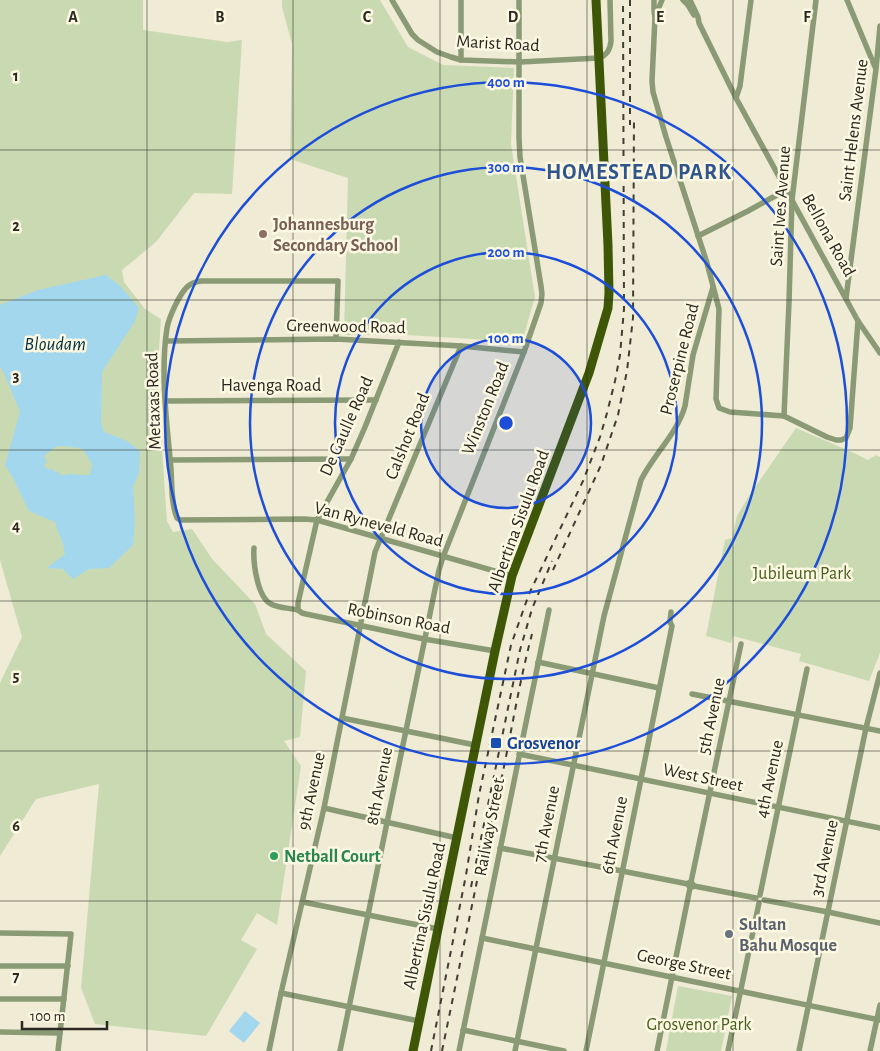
<svg xmlns="http://www.w3.org/2000/svg" width="880" height="1051" font-family="'Alegreya Sans',sans-serif">
<style>
.green{fill:#c9dab3}
.water{fill:#a3d7ee;fill-rule:evenodd}
.lines{fill:none;stroke-linecap:round;stroke-linejoin:round}
.street{stroke:#8a9a75;stroke-width:5.5}
.primary{stroke:#3e5706;stroke-width:9}
.rail{stroke:#403e34;stroke-width:2;stroke-dasharray:6 6;stroke-linecap:butt}
.grid{fill:none;stroke:#2a2820;stroke-width:1;stroke-opacity:0.55}
.ring{fill:none;stroke:#1d4ed8;stroke-width:2.5}
.education-dot{fill:#8d6e63;stroke:#fcf8e2;stroke-width:2}
.transit-dot{fill:#1a4fb4;stroke:#fcf8e2;stroke-width:2}
.leisure-dot{fill:#2e9e5b;stroke:#fcf8e2;stroke-width:2}
.worship-dot{fill:#6b7280;stroke:#fcf8e2;stroke-width:2}
.labels{text-anchor:middle;stroke-width:5;stroke-linejoin:round;paint-order:stroke}
.street-label{font-size:18px;fill:#2a2820;stroke:#fcf8e2}
.education-label{font-size:18px;font-weight:bold;fill:#785e54;stroke:#fcf8e2;text-anchor:start}
.park-label{font-size:18px;fill:#485e1f;stroke:#fcf8e2}
.transit-label{font-size:18px;font-weight:bold;fill:#164399;stroke:#fcf8e2;text-anchor:start}
.leisure-label{font-size:18px;font-weight:bold;fill:#27864d;stroke:#fcf8e2;text-anchor:start}
.worship-label{font-size:18px;font-weight:bold;fill:#5b616d;stroke:#fcf8e2;text-anchor:start}
.water-label{font-size:19px;font-style:italic;fill:#002f40;stroke:#fcf8e2}
.district-label{font-size:22px;font-weight:bold;letter-spacing:1px;fill:#2f558c;stroke:#fcf8e2}
.grid-label{font-size:16px;text-anchor:middle;font-weight:bold;fill:#2a2820;stroke:#fcf8e2;stroke-width:5;stroke-linejoin:round;paint-order:stroke}
.centre{fill:#1d4ed8;stroke:#fcf8e2;stroke-width:2.5}
.ring-label{font-size:15px;text-anchor:middle;font-weight:bold;fill:#1d4ed8;stroke:#fcf8e2;stroke-width:5;stroke-linejoin:round;paint-order:stroke}
</style>
<rect width="100%" height="100%" fill="#efebd5"/>
<g class="green">
<path d="M0,0H143V30L227,42L242,40L232,194L194,193L156,242L122,270L124,282L145,309L161,319L157,379L167,521L173,532L192,529L213,560L255,604L266,634L306,671L300,737L284,741L301,766L277,925L257,913L241,940L257,949L206,1036L95,1024L81,988L99,784L36,799L0,856V683L22,637L0,560Z"/>
<path d="M282,0H380L408,47L443,65L514,68L511,144L535,297L522,342L406,335H344L348,178L290,159L292,44L282,7Z"/>
<path d="M796,428L854,453L868,460L876,455L880,457V653L869,681L799,661L801,654L733,636L731,643L706,636L725,540L732,538L737,516L747,499Z"/>
<path d="M678,986L732,996L721,1051H666Z"/>
</g>
<g class="water">
<path d="M106,275L119,285L139,308L135,321L102,372L101,423L104,432L127,441L140,451L139,473L133,487L135,521L133,545L109,568L89,569L73,579L63,569L47,568L65,554L63,544L55,522L29,511L13,478L5,465L20,412L3,371L0,367V305L38,290ZM62,446C67,447 75,447 79,448C85,449 88,459 92,464L90,475C83,475 78,475 72,474C66,474 64,477 59,474V471L55,472L52,468L49,470L45,467L44,464L47,462L44,457C46,453 52,450 55,447Z"/>
<path d="M245,1011L260,1023L244,1043L229,1031Z"/>
</g>
<g class="lines">
<g class="street">
<path d="M392,0L412,34L418,40L437,52L451,57L461,60L520,62L599,58C607,55 610,50 611,41L610,0"/>
<path d="M461,0V60"/>
<path d="M654,0V11L655,17L652,81L653,92L666,137L707,263L719,309L716,399L719,408L730,412L784,416L827,437L836,440H841L846,438L850,428L858,321"/>
<path d="M683,0L688,5L694,15"/>
<path d="M690,0L698,17L699,23L736,98L858,321L880,353"/>
<path d="M847,0L875,67"/>
<path d="M655,17L662,0"/>
<path d="M736,98L740,86L751,0"/>
<path d="M698,236L748,211L786,190"/>
<path d="M846,298L876,69L880,26"/>
<path d="M336,339L338,281H201C195,282 191,283 187,287C179,295 169,317 167,328C160,374 167,423 171,469C172,485 171,503 177,518L180,520L304,519L317,520L512,576"/>
<path d="M166,341L336,339L461,346L524,352"/>
<path d="M399,342L365,427L351,459L317,520L298,603V610L302,613L306,614L424,639L495,651"/>
<path d="M166,401L376,400"/>
<path d="M784,416L789,302L792,200L816,0"/>
<path d="M170,460L351,459"/>
<path d="M254,548C253,562 257,597 271,604C278,608 290,608 298,610"/>
<path d="M538,662L659,688"/>
<path d="M692,694L880,731"/>
<path d="M342,718L475,745"/>
<path d="M519,754L880,828"/>
<path d="M324,808L457,838"/>
<path d="M500,848L622,871L688,884"/>
<path d="M691,882L741,644"/>
<path d="M694,886L756,898"/>
<path d="M760,895L807,669"/>
<path d="M764,900L828,912L880,923"/>
<path d="M303,902L438,929"/>
<path d="M0,933L71,934L58,1051"/>
<path d="M482,938L880,1020"/>
<path d="M0,966H68"/>
<path d="M281,993L419,1021"/>
<path d="M0,999H64"/>
<path d="M463,1030L564,1051"/>
<path d="M0,1032L60,1033"/>
<path d="M269,1051L281,993L324,808L375,552L461,346"/>
<path d="M340,1051L439,570L443,557L524,352L541,303L542,294L541,286L520,157L519,138V0"/>
<path d="M459,1051L549,610"/>
<path d="M515,1051L604,616L641,480C654,454 677,434 685,406L693,355L713,287"/>
<path d="M586,1051L672,626L670,622L671,612"/>
<path d="M657,1051L690,888L694,886L691,882L688,883V884L690,888"/>
<path d="M728,1051L759,903"/>
<path d="M799,1051L866,728L880,673"/>
<path d="M870,1051L880,1005"/>
</g>
<path class="primary" d="M413,1051L495,651L512,576L589,373L608,308L609,293L608,245L596,0"/>
<g class="rail">
<path d="M630,0V125"/>
<path d="M553,570L601,465L618,415L627,371L633,318L634,117"/>
<path d="M490,827C507,764 515,698 532,634"/>
<path d="M471,887L520,650L532,609L552,561"/>
<path d="M431,1051L466,875L479,795L511,645L529,594L583,481L600,437L607,413L615,381L620,355L624,309L623,0"/>
<path d="M442,1051L477,881"/>
</g>
</g>
<path class="grid" d="M147,0V1051M293,0V1051M440,0V1051M587,0V1051M733,0V1051M0,150H880M0,300H880M0,450H880M0,601H880M0,751H880M0,901H880"/>
<circle cx="506" cy="423" r="85" fill="#1d4ed8" fill-opacity=".12"/>
<g class="ring">
<circle cx="506" cy="423" r="85"/>
<circle cx="506" cy="423" r="171"/>
<circle cx="506" cy="423" r="256"/>
<circle cx="506" cy="423" r="341"/>
</g>
<circle class="education-dot" cx="263" cy="234" r="5"/>
<rect class="transit-dot" x="490" y="737" width="12" height="12" rx="2.5"/>
<circle class="leisure-dot" cx="274" cy="856" r="5"/>
<circle class="worship-dot" cx="729" cy="934" r="5"/>
<g class="labels">
<g class="street-label">
<text transform="translate(498 43) rotate(3)" y="6">Marist Road</text>
<text transform="translate(853 130) rotate(-83)" y="6">Saint Helens Avenue</text>
<text transform="translate(780 206) rotate(-86)" y="6">Saint Ives Avenue</text>
<text transform="translate(829 235) rotate(61)" y="6">Bellona Road</text>
<text transform="translate(346 326) rotate(1)" y="6">Greenwood Road</text>
<text transform="translate(679 359) rotate(-76)" y="6">Proserpine Road</text>
<text x="271" y="391">Havenga Road</text>
<text transform="translate(153 401) rotate(-92)" y="6">Metaxas Road</text>
<text transform="translate(485 408) rotate(-68)" y="6">Winston Road</text>
<text transform="translate(346 426) rotate(-66)" y="6">De Gaulle Road</text>
<text transform="translate(407 436) rotate(-68)" y="6">Calshot Road</text>
<text transform="translate(518 521) rotate(-70)" y="6">Albertina Sisulu Road</text>
<text transform="translate(379 524) rotate(15)" y="6">Van Ryneveld Road</text>
<text transform="translate(399 618) rotate(11)" y="6">Robinson Road</text>
<text transform="translate(711 716) rotate(-78)" y="6">5th Avenue</text>
<text transform="translate(703 777) rotate(12)" y="6">West Street</text>
<text transform="translate(769 779) rotate(-78)" y="6">4th Avenue</text>
<text transform="translate(379 786) rotate(-79)" y="6">8th Avenue</text>
<text transform="translate(311 791) rotate(-78)" y="6">9th Avenue</text>
<text transform="translate(546 824) rotate(-79)" y="6">7th Avenue</text>
<text transform="translate(489 827) rotate(-79)" y="6">Railway Street</text>
<text transform="translate(614 835) rotate(-79)" y="6">6th Avenue</text>
<text transform="translate(824 858) rotate(-78)" y="6">3rd Avenue</text>
<text transform="translate(424 916) rotate(-78)" y="6">Albertina Sisulu Road</text>
<text transform="translate(684 964) rotate(12)" y="6">George Street</text>
</g>
<g class="education-label">
<text x="273" y="230">Johannesburg<tspan x="273" dy="21">Secondary School</tspan></text>
</g>
<g class="park-label">
<text x="802" y="579">Jubileum Park</text>
<text x="699" y="1030">Grosvenor Park</text>
</g>
<g class="transit-label">
<text x="507" y="749">Grosvenor</text>
</g>
<g class="leisure-label">
<text x="284" y="862">Netball Court</text>
</g>
<g class="worship-label">
<text x="739" y="930">Sultan<tspan x="739" dy="21">Bahu Mosque</tspan></text>
</g>
<g class="water-label">
<text x="55" y="350">Bloudam</text>
</g>
<g class="district-label">
<text x="639" y="179">HOMESTEAD PARK</text>
</g>
</g>
<g class="grid-label">
<text x="73" y="22">A</text>
<text x="220" y="22">B</text>
<text x="367" y="22">C</text>
<text x="513" y="22">D</text>
<text x="660" y="22">E</text>
<text x="807" y="22">F</text>
<text x="16" y="81">1</text>
<text x="16" y="231">2</text>
<text x="16" y="381">3</text>
<text x="16" y="531">4</text>
<text x="16" y="681">5</text>
<text x="16" y="831">6</text>
<text x="16" y="982">7</text>
</g>
<circle cx="506" cy="423" r="8" class="centre"/>
<g class="ring-label">
<text x="506" y="87">400 m</text>
<text x="506" y="172">300 m</text>
<text x="506" y="257">200 m</text>
<text x="506" y="343">100 m</text>
</g>
<path d="M22 1021v8h85v-8" fill="none" stroke="#2a2820" stroke-width="2.5"/>
<text x="30" y="1021" font-size="15" fill="#2a2820" stroke="#fcf8e2" stroke-width="4" paint-order="stroke">100 m</text>
</svg>
